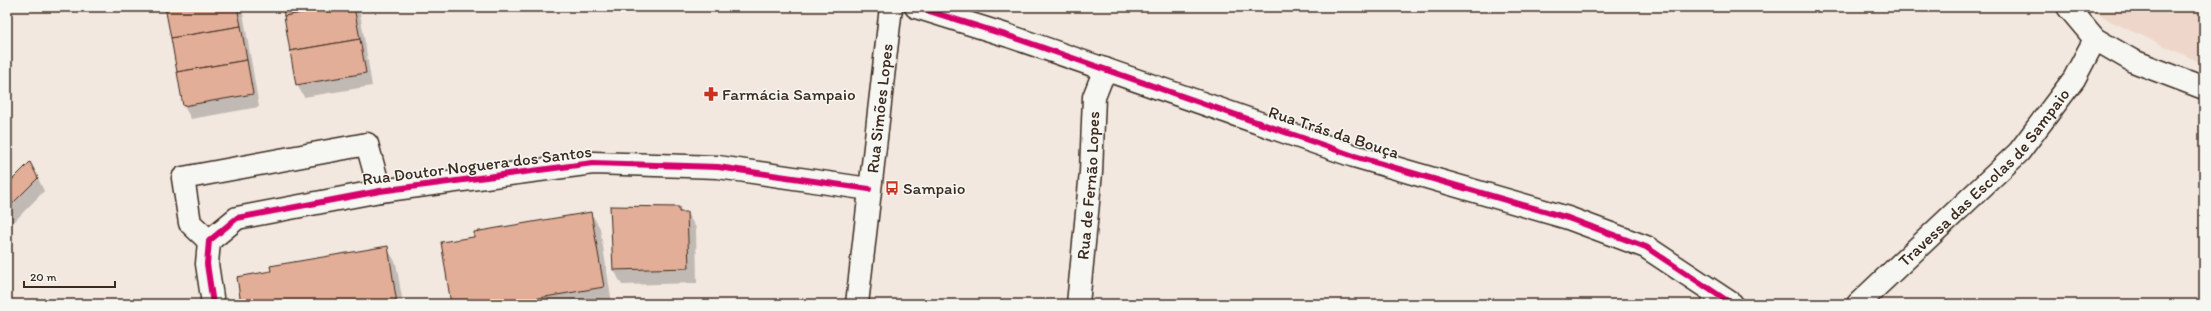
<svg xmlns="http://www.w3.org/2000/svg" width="2211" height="311" font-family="Itim,sans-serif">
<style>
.built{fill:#eed7ca}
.shadow{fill:#0003}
.building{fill:#e3ae97;stroke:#3b2a1e}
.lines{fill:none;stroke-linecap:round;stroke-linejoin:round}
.minor-casing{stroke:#3b2a1e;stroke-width:25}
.minor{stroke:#f6f6f2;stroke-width:22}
.cycleway-casing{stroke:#f6f6f2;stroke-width:8}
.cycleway{stroke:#d6006c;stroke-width:6}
.labels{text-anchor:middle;stroke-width:3;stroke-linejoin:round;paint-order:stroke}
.poi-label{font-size:17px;fill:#3b2a1e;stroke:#f6f6f2;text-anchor:start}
.street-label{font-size:17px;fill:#3b2a1e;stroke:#f6f6f2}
</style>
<rect width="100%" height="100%" fill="#f2e8e0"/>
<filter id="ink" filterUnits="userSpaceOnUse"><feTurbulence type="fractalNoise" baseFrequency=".025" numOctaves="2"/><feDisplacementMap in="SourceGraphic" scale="8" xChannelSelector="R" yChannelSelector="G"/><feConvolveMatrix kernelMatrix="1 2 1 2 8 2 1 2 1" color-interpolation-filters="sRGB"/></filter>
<g filter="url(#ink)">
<path class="built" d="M2086,7H2204V64L2112,22Z"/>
<g class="shadow">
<path d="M166,7H242L259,107L191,119L184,106Z"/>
<path d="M284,7H359L372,86L304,97L297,85Z"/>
<path d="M37,176L44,191L7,229V187Z"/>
<path d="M678,208L681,213H687L696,228L697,283L622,285L614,270Z"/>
<path d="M591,213L600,228L612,303L452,304L475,237Z"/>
<path d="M387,248L396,263L403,304H242L272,272Z"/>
</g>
<g class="building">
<path d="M165,7H237L241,26L171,38Z"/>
<path d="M283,7H338L284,16Z"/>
<path d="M338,7H354L360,39L290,51L284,16Z"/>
<path d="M241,26L247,60L177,72L171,38Z"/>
<path d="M360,39L366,73L296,85L290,51Z"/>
<path d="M247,60L253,94L183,106L177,72Z"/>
<path d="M30,162L38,178L7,209V185Z"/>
<path d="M610,206L679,207V212H687L689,268L613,270Z"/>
<path d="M591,212L604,287L504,304H451L441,242L474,237V232Z"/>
<path d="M388,246L397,304H241L237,277L271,271L270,266Z"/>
</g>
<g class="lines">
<defs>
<g id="minor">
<path d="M916,7L1009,36L1354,156L1568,218L1646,247L1732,304"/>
<path d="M2068,7L2095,39L2133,61L2204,88"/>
<path d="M209,241L190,223L183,178L367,144L380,191"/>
<path d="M213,304L207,264L209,241L237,218L380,191L593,163L718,167L869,189"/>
<path id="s1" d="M857,304L891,7"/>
<path id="s2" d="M1078,304L1091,172L1094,97L1105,69"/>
<path id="s3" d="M1858,304L2019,152L2074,79L2095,39"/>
</g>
</defs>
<use href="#minor" class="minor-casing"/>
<use href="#minor" class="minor"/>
<defs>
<g id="cycleway">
<path d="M916,7L1009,36L1354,156L1568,218L1646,247L1732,304"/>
<path d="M213,304L207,264L209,241L237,218L380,191L593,163L718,167L869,189"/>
</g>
</defs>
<use href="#cycleway" class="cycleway-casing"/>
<use href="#cycleway" class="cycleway"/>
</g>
</g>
<defs>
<symbol id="pharmacy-bare" viewBox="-9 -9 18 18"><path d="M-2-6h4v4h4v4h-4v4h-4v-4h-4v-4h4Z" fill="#c8321e" stroke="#f6f6f2" stroke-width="2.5" paint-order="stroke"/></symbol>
<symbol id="bus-bare" viewBox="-9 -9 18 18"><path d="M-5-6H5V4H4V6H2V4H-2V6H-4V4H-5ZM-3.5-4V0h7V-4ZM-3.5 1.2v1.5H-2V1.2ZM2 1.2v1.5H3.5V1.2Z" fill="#c8321e" stroke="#f6f6f2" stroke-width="2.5" paint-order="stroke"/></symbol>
</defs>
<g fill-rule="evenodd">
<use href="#pharmacy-bare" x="701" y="84" width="20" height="20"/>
<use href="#bus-bare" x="882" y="178" width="20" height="20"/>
</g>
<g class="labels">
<g class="poi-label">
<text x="722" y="100">Farmácia Sampaio</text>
<text x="903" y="194">Sampaio</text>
</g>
<g class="street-label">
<text dy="6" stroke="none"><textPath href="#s1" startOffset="197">Rua Simões Lopes</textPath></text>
<text transform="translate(1334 132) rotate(18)" y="6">Rua Trás da Bouça</text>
<text transform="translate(477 165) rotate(-7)" y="6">Rua Doutor Noguera dos Santos</text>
<text dy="6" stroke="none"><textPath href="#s3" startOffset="179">Travessa das Escolas de Sampaio</textPath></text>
<text dy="6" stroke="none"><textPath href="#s2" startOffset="119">Rua de Fernão Lopes</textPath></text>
</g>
</g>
<rect width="2211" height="311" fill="none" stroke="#f6f6f2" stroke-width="24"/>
<rect x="12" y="12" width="2187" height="287" fill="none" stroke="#3b2a1e" stroke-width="1.5" filter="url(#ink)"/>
<path d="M24 281v6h91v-6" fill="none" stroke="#3b2a1e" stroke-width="2"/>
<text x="30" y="281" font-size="12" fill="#3b2a1e" stroke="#f6f6f2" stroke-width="3" paint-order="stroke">20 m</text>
</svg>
